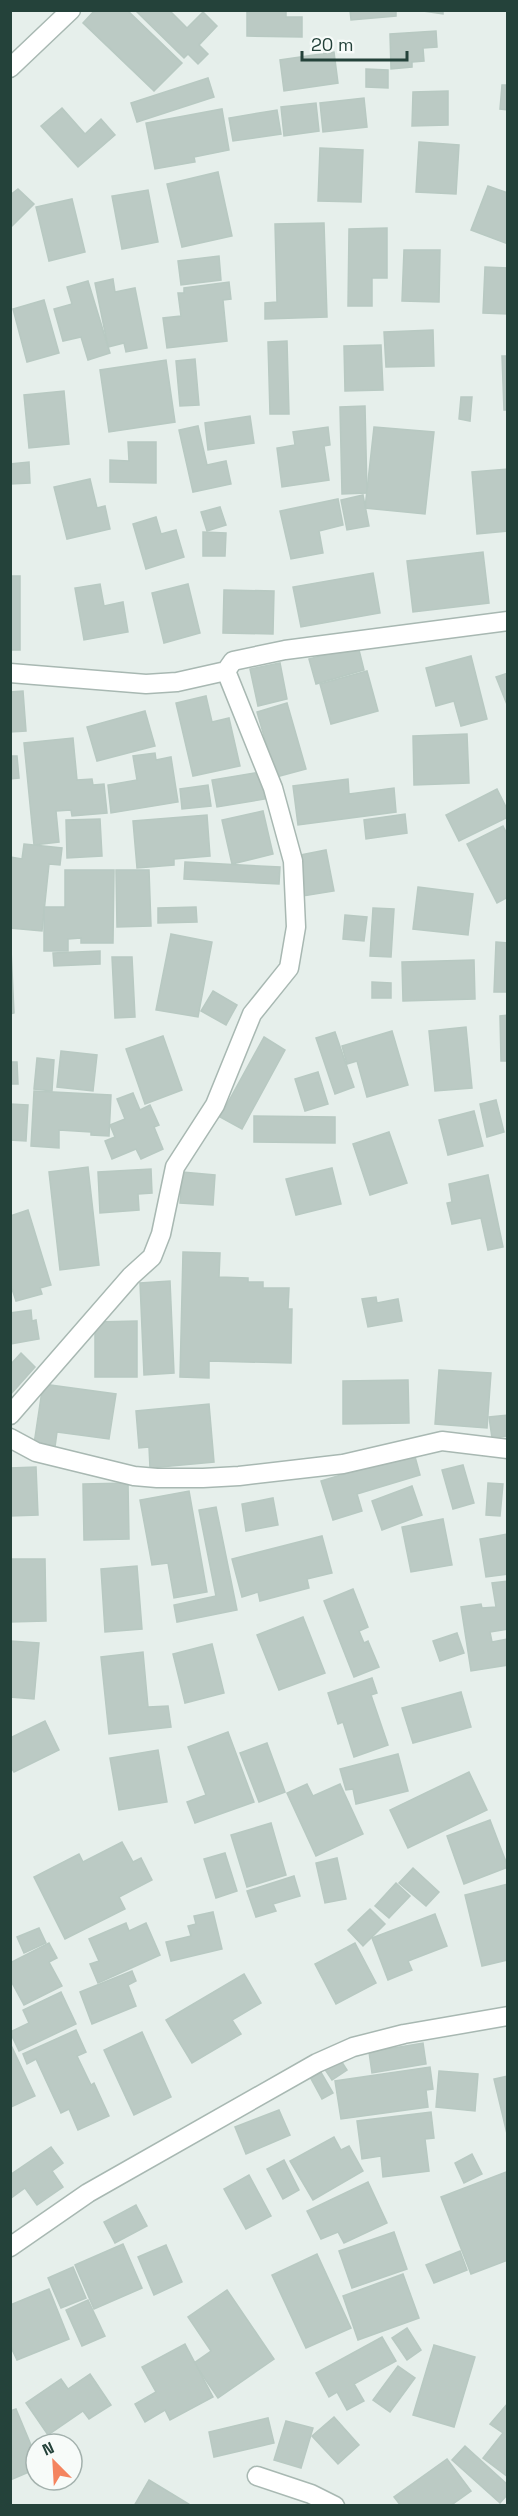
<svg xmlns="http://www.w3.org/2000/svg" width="518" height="2516" font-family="'Space Grotesk',sans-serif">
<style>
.building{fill:#bbcac4;stroke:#b8c9c2;stroke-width:1.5}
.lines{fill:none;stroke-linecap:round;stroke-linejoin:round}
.minor-casing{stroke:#a8b8b2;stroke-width:21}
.minor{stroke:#fff;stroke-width:18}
</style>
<rect width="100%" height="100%" fill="#e6efeb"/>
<g class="building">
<path d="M95,10H127L182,63L154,91L83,23Z"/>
<path d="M135,10H169L187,28L203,12L217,26L199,45L208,54L198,64L188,54L184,58Z"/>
<path d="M247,10H286V17H302V37L247,36Z"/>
<path d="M350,10H396V16L351,20Z"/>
<path d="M416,10H443V14Z"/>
<path d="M436,31L437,47L423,48L424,61L412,62V67L391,69L390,34Z"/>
<path d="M334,52L338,83L284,91L280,60Z"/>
<path d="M366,69L388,70V88L366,87Z"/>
<path d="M208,78L214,97L137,122L131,103Z"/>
<path d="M502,85H508V110L500,109Z"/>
<path d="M448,91V125L412,126L413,92Z"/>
<path d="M364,98L367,127L323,132L320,103Z"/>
<path d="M316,103L319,131L284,136L281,107Z"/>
<path d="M62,108L85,134L101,119L115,135L78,167L41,126Z"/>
<path d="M222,109L229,150L194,157L195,162L155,169L146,123Z"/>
<path d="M277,110L281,134L233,141L229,118Z"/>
<path d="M419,142L459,145L456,194L416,192Z"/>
<path d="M320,148L363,150L361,202L318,201Z"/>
<path d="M218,172L232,236L182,247L167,184Z"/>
<path d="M488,186L508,193V244L471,230Z"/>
<path d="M18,189L34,204L10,228V195Z"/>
<path d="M148,190L158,242L122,249L112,196Z"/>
<path d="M72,199L85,252L49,261L36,207Z"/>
<path d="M324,223L327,317L265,319V303L277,302L275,224Z"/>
<path d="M387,228V278H372V306H348L349,229Z"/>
<path d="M404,250H440L439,302L402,301Z"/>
<path d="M219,256L221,280L181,285L178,261Z"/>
<path d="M485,267L508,268V314L483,313Z"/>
<path d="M113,279L115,292L135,288L147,348L126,352L124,343L108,347L95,283Z"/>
<path d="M88,281L110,353L88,360L81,337L63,341L54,309L72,304L67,287Z"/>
<path d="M229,282L231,299L223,300L227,341L167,348L163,318L181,316L178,293H184V288Z"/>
<path d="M44,300L59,353L27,362L13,309Z"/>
<path d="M433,330L434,366L386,367L384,332Z"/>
<path d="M287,341L289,414H270L268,342Z"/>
<path d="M381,345L383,390L345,391L344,346Z"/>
<path d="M502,356H508V410H504Z"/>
<path d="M195,359L199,405L180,406L176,361Z"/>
<path d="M166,360L175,422L109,432L100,370Z"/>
<path d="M64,391L69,444L29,448L24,395Z"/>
<path d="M461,397H472L470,421L459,419Z"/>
<path d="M365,406L367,493L342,494L340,407Z"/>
<path d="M250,416L254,443L208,450L205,423Z"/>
<path d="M198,426L207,465L226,461L231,484L193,492L179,430Z"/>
<path d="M328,427L330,445L324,446L329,480L282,487L277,448L295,445L293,432Z"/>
<path d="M374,427L434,432L425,514L365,508Z"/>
<path d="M128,442H156V483L110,482V460L129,461Z"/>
<path d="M29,462L30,483L10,484V464Z"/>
<path d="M508,469V531L477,534L472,472Z"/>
<path d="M90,479L97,508L105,506L110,529L67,539L54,487Z"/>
<path d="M363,495L369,526L347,530L341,500Z"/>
<path d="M338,499L343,525L319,531L323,553L291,559L280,511Z"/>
<path d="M220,507L226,525L207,531L201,512Z"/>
<path d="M156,517L161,534L176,530L184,557L146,569L133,524Z"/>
<path d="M203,532L226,533L225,556H203Z"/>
<path d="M483,552L489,603L413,612L407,561Z"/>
<path d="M373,573L380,613L301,627L293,587Z"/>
<rect x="10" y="576" width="10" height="74"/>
<path d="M100,584L104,606L123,602L128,632L84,640L75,588Z"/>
<path d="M188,584L200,633L164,643L152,593Z"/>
<path d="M224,590L274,591L273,634L223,633Z"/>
<path d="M358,646L364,670L316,684L309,659Z"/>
<path d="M471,656L487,719L461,726L454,701L436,706L426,668Z"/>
<path d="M280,663L287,699L258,706L250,669Z"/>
<path d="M367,671L378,711L331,724L320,684Z"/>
<path d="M508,673V707L496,677Z"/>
<path d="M23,691L26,731L10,732V692Z"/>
<path d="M206,696L212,722L229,718L240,766L193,776L176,703Z"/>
<path d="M287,703L306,769L276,777L257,712Z"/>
<path d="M145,711L155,746L97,761L87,727Z"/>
<path d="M467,734L469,783L414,785L413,736Z"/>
<path d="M73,738L77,780L92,779L93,785L104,784L107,813L72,816L71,810L56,811L59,842L34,845L24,743Z"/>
<path d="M155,753L156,760L171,757L178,802L111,813L108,785L137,780L133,756Z"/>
<path d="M10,756H17L19,778L10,779Z"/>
<path d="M261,772L265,799L217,807L212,780Z"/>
<path d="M348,779L349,794L394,788L396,812L298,825L293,786Z"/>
<path d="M208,785L211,806L182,809L180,789Z"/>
<path d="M497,789L508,811V817L459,841L446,815Z"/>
<path d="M263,811L273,854L232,864L222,820Z"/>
<path d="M405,814L407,833L366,839L364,820Z"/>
<path d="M207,815L210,856L174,859V865L137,868L133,821Z"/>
<path d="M100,819L102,856L67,858L66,820Z"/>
<path d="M503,826L508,836V897L497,903L467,844Z"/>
<path d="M24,844L62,848L60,865L49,864L42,931L10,928V857L22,859Z"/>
<path d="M326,850L334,891L303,896L295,856Z"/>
<path d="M185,862L280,867L279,884L184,879Z"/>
<path d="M65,870H114L113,943H81V938L68,939V951H44V907H65Z"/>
<path d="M116,870H149L151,926L117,927Z"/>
<path d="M418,887L473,894L468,935L413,929Z"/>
<path d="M196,907L197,922L158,923V908Z"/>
<path d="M373,908L394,909L391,957L370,956Z"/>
<path d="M345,915L367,917L364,941L343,939Z"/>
<path d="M171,934L212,942L198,1017L156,1010Z"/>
<path d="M496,942L508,943V992H494Z"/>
<path d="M11,949L14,1013L10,1014V949Z"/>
<path d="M100,951V964L54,966L53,953Z"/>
<path d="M112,957H132L135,1017L115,1018Z"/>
<path d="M474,960L475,999L403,1001L402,962Z"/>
<path d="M372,982L391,983V998H372Z"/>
<path d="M213,991L237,1005L226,1025L201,1011Z"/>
<path d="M508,1015V1061H501L500,1016Z"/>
<path d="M466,1027L472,1088L435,1091L429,1031Z"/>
<path d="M392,1031L408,1085L367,1097L357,1061L347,1064L342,1046Z"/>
<path d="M335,1032L354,1087L335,1094L316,1038Z"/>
<path d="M163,1036L182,1090L145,1104L126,1049Z"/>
<path d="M264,1037L285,1050L242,1129L220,1117Z"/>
<path d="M61,1051L97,1055L93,1091L57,1087Z"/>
<path d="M37,1058L54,1060L52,1091L34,1089Z"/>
<path d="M10,1062H17L18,1084H10Z"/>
<path d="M318,1072L328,1104L305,1111L295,1079Z"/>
<path d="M34,1091L111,1095L109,1136L91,1135V1132L59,1130V1148L31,1146Z"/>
<path d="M133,1093L140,1110L150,1105L159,1125L154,1127L163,1149L141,1159L136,1149L112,1159L105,1141L115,1137L110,1125L125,1119L117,1099Z"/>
<path d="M496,1100L504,1132L487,1137L480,1104Z"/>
<path d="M10,1104L28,1105L26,1141L10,1140Z"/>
<path d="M474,1111L483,1146L448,1155L439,1120Z"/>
<path d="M254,1116L335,1117V1143L254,1142Z"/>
<path d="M389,1132L407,1183L370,1195L353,1144Z"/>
<path d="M88,1167L99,1265L60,1270L49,1172Z"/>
<path d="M332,1168L341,1204L296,1215L286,1179Z"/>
<path d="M151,1169L152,1193L138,1194L139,1210L100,1213L98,1172Z"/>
<path d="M182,1172L215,1175L213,1205L180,1203Z"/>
<path d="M488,1175L503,1247L488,1250L481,1218L452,1224L447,1203L452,1202L449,1184Z"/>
<path d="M28,1210L51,1285L40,1288L42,1294L16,1301L10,1283V1216Z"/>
<path d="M183,1252L220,1253L219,1277L248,1278V1282H263V1288H289L288,1309H292L291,1363L209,1361V1378L180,1377Z"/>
<path d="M170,1281L174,1373L144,1375L140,1283Z"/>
<path d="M376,1297L377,1303L398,1299L402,1321L368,1327L362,1299Z"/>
<path d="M31,1310L32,1321L36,1320L39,1339L10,1344V1313Z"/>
<path d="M137,1321V1377H95V1322Z"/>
<path d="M21,1353L35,1367L10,1395V1365Z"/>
<path d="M439,1370L491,1373L487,1428L435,1424Z"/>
<path d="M408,1380L409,1423L343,1424V1381Z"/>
<path d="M43,1384L116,1394L109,1439L57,1432L55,1447L34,1444Z"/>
<path d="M209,1404L214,1462L150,1468L149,1447L139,1448L136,1411Z"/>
<path d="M508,1415V1436L492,1438L489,1417Z"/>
<path d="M414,1453L420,1475L357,1494L362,1511L333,1520L321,1481Z"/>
<path d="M463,1465L474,1503L453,1509L442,1470Z"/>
<path d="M36,1467L38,1515L10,1516V1468Z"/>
<path d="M128,1483L129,1539L84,1540L83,1484Z"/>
<path d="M488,1483L503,1484L500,1516L486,1515Z"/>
<path d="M412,1486L422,1515L382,1530L372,1501Z"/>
<path d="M189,1491L207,1592L174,1598L168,1563L152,1565L140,1500Z"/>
<path d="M273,1498L278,1525L246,1531L242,1504Z"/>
<path d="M216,1507L237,1610L177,1622L174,1605L216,1596L199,1510Z"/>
<path d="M443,1519L452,1565L411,1572L402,1527Z"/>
<path d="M508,1534V1574L486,1577L480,1539Z"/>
<path d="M322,1536L332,1573L307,1579L309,1588L260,1601L258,1592L242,1597L232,1559Z"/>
<path d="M10,1559H45L46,1621L10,1622Z"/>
<path d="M137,1566L142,1629L105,1632L101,1569Z"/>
<path d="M508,1581V1629L490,1632L492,1642L508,1639V1665L471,1671L461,1607L481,1604L482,1608L496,1607L492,1583Z"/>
<path d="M353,1589L368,1627L359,1631L364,1643L368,1641L379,1667L354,1677L324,1601Z"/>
<path d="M303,1617L325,1673L279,1690L257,1635Z"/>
<path d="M457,1633L464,1653L440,1661L433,1641Z"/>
<path d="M10,1641L39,1643L34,1699L10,1697Z"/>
<path d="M212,1644L224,1693L185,1703L173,1654Z"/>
<path d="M143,1652L148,1707L168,1706L171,1727L109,1734L101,1657Z"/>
<path d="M372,1678L377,1693L371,1695L388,1745L354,1757L343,1722L338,1724L328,1693Z"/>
<path d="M461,1692L471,1727L413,1743L402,1708Z"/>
<path d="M45,1721L59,1750L14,1772L10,1766V1738Z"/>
<path d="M228,1732L254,1802L195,1823L187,1802L206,1795L188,1747Z"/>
<path d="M267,1743L285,1792L259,1802L240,1753Z"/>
<path d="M158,1750L167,1802L119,1810L110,1758Z"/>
<path d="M398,1754L408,1791L356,1804L353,1789L346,1790L340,1769Z"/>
<path d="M469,1772L487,1810L408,1848L390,1810Z"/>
<path d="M307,1784L313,1796L340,1784L363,1834L316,1856L287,1793Z"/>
<path d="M490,1820L508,1867L464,1884L447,1836Z"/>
<path d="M271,1823L286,1875L247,1887L231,1835Z"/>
<path d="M122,1842L133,1862L141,1858L152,1880L119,1897L125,1909L65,1939L34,1877L79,1854L83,1862Z"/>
<path d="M225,1853L237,1891L216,1898L204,1859Z"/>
<path d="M337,1858L346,1899L325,1903L316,1863Z"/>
<path d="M413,1868L439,1892L426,1906L399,1883Z"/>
<path d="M294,1876L300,1896L273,1904L276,1911L256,1917L247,1891Z"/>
<path d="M396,1883L410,1896L389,1918L375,1906Z"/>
<path d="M508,1884V1960L482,1966L465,1895Z"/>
<path d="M370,1909L385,1924L363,1946L348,1930Z"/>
<path d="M213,1912L222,1949L171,1961L166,1942L191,1936L188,1926L196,1924L194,1916Z"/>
<path d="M435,1914L447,1946L408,1961L412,1970L388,1980L372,1938Z"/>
<path d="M126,1923L129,1931L146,1923L160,1955L98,1983L90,1964L99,1961L89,1939Z"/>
<path d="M39,1928L46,1943L24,1953L17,1937Z"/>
<path d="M49,1943L57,1958L49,1962L62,1986L24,2005L10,1979V1963Z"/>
<path d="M355,1943L376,1983L336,2004L315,1964Z"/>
<path d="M132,1971L136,1981L128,1985L136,2006L92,2024L80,1992Z"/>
<path d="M244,1974L261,2003L232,2020L241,2034L192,2063L166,2020Z"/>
<path d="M61,1992L76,2024L19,2051L10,2032L29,2023L23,2010Z"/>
<path d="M76,2030L86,2052L77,2056L91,2085L94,2083L109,2116L78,2130L69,2109L61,2113L36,2059L27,2064L23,2054Z"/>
<path d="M142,2032L171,2097L134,2115L104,2050Z"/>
<path d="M10,2043L35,2096L11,2107H10Z"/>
<path d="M423,2043L426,2064L372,2073L369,2052Z"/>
<path d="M338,2056L347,2070L332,2080L322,2065Z"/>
<path d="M430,2067L433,2089L426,2090L428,2107L341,2119L335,2081Z"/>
<path d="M319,2069L333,2093L322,2099L309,2075Z"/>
<path d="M439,2071L478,2074L475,2111L436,2107Z"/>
<path d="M508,2076V2138L494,2079Z"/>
<path d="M279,2110L290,2135L246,2154L235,2127Z"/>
<path d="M431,2112L434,2138L425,2139L429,2171L383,2177L381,2156L362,2159L357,2121Z"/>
<path d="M334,2137L341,2150L349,2146L363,2171L313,2200L290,2161Z"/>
<path d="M51,2147L63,2163L52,2171L63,2187L37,2205L25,2188L11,2198L10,2175Z"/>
<path d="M472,2154L482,2174L464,2183L455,2163Z"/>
<path d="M284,2160L299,2190L283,2199L267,2169Z"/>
<path d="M506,2172L508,2260L471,2274L441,2197Z"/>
<path d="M249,2175L271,2216L246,2229L224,2189Z"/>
<path d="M368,2182L387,2223L344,2243L338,2232L321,2239L307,2211Z"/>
<path d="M136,2205L147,2226L115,2243L104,2222Z"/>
<path d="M394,2232L407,2269L352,2288L339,2251Z"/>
<path d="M123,2244L142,2288L94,2309L75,2265Z"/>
<path d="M166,2245L182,2282L154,2295L138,2257Z"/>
<path d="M460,2251L467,2270L434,2283L426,2265Z"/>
<path d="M317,2254L351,2328L306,2348L272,2275Z"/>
<path d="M73,2267L86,2298L61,2308L48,2278Z"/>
<path d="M403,2274L419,2318L358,2340L343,2296Z"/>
<path d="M49,2289L69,2339L17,2360L10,2345V2305Z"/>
<path d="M227,2290L274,2359L218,2398L194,2363L211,2351L188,2317Z"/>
<path d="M88,2300L105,2336L82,2346L66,2310Z"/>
<path d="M407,2328L421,2350L407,2360L392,2338Z"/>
<path d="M382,2337L396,2361L354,2384L364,2401L347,2410L337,2392L329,2397L316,2373Z"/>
<path d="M185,2344L213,2397L170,2420L165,2410L145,2422L135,2404L156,2392L142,2367Z"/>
<path d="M434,2345L475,2357L454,2427L413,2415Z"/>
<path d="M398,2366L415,2378L390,2412L373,2400Z"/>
<path d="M90,2374L111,2405L89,2419L83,2411L48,2435L26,2403L61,2379L68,2389Z"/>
<path d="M508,2403V2477L483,2458L503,2433L490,2424Z"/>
<path d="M16,2409L36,2457V2469L10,2480V2411Z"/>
<path d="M334,2417L359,2445L338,2464L312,2436Z"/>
<path d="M268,2418L274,2443L214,2457L209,2432Z"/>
<path d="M286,2421L313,2428L301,2468L274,2460Z"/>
<path d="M465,2446L508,2485V2494L500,2503L452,2460Z"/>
<path d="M447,2459L471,2491L450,2506H401L394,2497Z"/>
<path d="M149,2480L192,2506H134Z"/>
</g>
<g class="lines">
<defs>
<g id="minor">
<path d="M10,68L71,10"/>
<path d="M10,673L146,684L177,682L226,671L233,661L285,650L508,621"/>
<path d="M10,1415L131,1276L152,1257L161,1234L175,1167L215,1105L252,1014L289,968L296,927L293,861L273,788L226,671"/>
<path d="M10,1438L36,1452L134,1476L157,1478H203L239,1476L343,1464L442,1441L508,1449"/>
<path d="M10,2247L88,2193L317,2063L353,2047L404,2034L508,2016"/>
<path d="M257,2476L311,2494L335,2506"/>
</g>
</defs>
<use href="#minor" class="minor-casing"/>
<use href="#minor" class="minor"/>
</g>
<rect width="518" height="2516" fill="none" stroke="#24423a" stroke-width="24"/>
<g transform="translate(54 2462) rotate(336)"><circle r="28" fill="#f7fbf9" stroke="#a3b1ad" stroke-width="1.5"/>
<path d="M0-4.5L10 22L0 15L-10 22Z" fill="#f4845f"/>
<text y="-9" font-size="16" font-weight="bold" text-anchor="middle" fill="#24423a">N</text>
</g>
<path d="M302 51v9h105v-9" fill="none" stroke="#24423a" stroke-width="3"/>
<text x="311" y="51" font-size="18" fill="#24423a" stroke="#f7fbf9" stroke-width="4.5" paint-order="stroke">20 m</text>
</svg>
